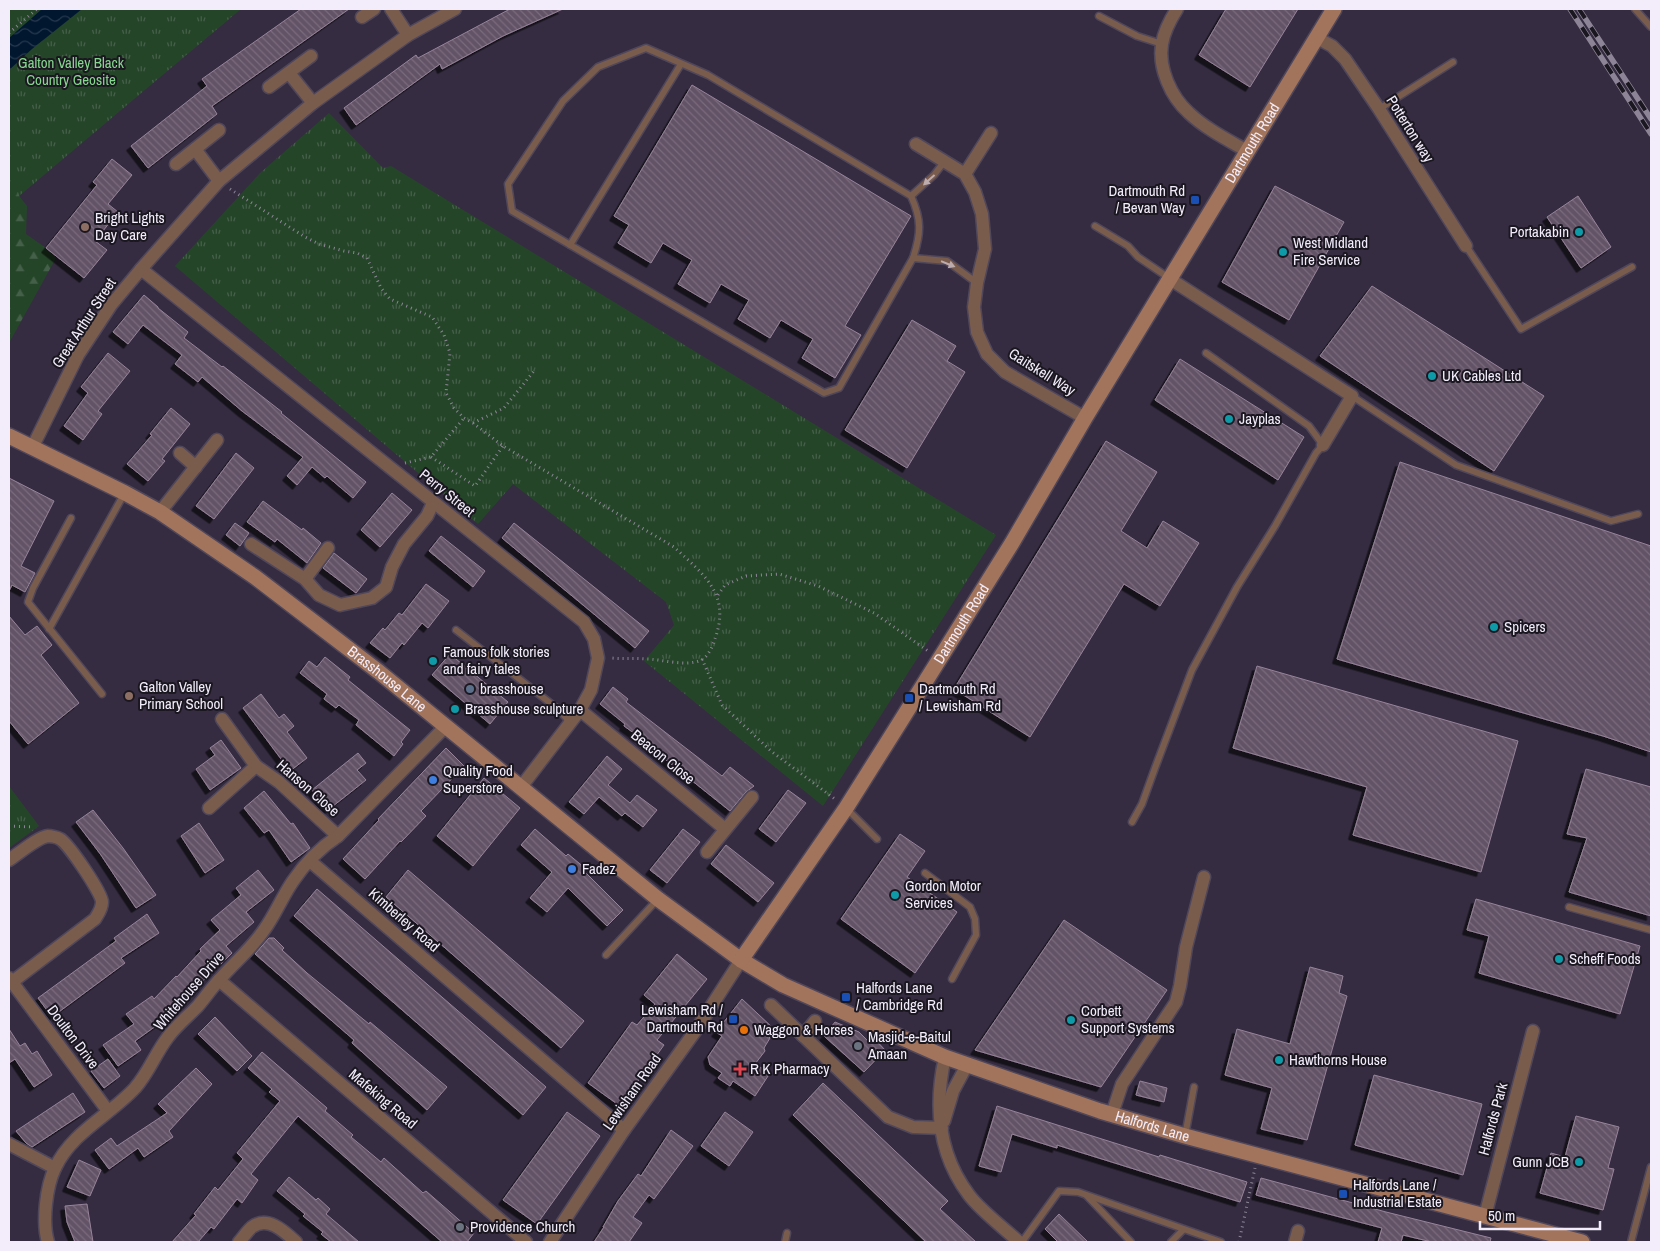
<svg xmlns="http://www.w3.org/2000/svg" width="1660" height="1251" font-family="'Archivo Narrow',sans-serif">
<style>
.grass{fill:url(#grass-tufts)}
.forest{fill:url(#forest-firs)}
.water{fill:url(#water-waves)}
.building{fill:url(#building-back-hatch);stroke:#97849a;filter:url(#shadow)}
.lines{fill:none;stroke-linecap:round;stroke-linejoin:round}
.lane-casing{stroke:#50475b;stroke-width:9}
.street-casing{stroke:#50475b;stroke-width:15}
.secondary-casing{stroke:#50475b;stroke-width:18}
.path{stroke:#8e8698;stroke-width:3;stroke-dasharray:1 4;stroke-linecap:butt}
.lane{stroke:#7a5c4d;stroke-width:6}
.street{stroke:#7a5c4d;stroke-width:12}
.secondary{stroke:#a2745c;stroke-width:15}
.rail-casing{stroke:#8d8597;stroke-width:5.5}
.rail{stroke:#1b1720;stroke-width:4;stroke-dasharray:11;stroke-linecap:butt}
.oneway{fill:#bdacad}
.transit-dot{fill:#1a4fb4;stroke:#1b1720;stroke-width:2}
.education-dot{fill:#8d6e63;stroke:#1b1720;stroke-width:2}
.culture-dot{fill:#0f9aa8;stroke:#1b1720;stroke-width:2}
.service-dot{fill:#5c6f8a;stroke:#1b1720;stroke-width:2}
.shop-dot{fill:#3f7fe0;stroke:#1b1720;stroke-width:2}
.food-dot{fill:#e8710a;stroke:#1b1720;stroke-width:2}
.worship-dot{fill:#6b7280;stroke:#1b1720;stroke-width:2}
.health-dot{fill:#e0444e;stroke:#1b1720;stroke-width:2}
.labels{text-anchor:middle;stroke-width:4;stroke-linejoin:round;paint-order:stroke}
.park-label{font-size:15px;fill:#85d78e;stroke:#1b1720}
.street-label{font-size:15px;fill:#f3edfb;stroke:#1b1720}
.poi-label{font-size:15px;fill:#f3edfb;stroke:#1b1720;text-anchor:start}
</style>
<defs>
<pattern id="grass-tufts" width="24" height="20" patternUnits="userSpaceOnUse" patternTransform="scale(1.25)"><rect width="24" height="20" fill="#254529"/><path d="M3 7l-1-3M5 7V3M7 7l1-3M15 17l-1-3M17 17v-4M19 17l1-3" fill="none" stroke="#456049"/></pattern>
<pattern id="forest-firs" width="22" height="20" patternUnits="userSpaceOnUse" patternTransform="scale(1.25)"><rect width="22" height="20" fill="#254529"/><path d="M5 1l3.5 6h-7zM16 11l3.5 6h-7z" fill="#456049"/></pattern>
<pattern id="water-waves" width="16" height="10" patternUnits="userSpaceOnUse" patternTransform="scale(1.25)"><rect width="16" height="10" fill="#00172f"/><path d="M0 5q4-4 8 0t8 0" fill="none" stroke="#26394e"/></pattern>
<pattern id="building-back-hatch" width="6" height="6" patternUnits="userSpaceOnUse" patternTransform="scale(1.25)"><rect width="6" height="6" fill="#635266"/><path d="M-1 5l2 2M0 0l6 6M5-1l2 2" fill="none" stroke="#7a6b7d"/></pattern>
<filter id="shadow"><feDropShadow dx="-4.5" dy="4.5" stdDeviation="0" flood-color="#0009"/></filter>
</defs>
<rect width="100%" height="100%" fill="#352c41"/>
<g class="grass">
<path d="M9,9H241L19,196L9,200Z"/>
<path d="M329,113L383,168L391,166L996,535L823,806L644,661L674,625L666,602L513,484L478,524L175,266L260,173Z"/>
<path d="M9,786L39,826L9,848Z"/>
</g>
<path class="forest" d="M9,183L27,206L26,234L46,248L56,258L9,343Z"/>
<path class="water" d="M42,9H82L32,49L9,70V38Z"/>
<g class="building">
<path d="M301,9H349L212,106L217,114L148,168L131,146L207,86L202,79Z"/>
<path d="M510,9H563L503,36L442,69L440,64L356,125L344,108L416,55L418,58Z"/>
<path d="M1226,9H1298L1250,87L1199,55Z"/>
<path d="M692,85L911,216L845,326L861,335L835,378L802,358L813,339L781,320L770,338L738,319L749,300L721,284L710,303L678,284L692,260L663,243L651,263L618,243L629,225L614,216Z"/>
<path d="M112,159L132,175L108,204L118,212L95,241L107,250L84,278L46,248L97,185L93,182Z"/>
<path d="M1275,186L1344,222L1289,320L1222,282Z"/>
<path d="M1578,196L1611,247L1581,268L1547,217Z"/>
<path d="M1372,286L1544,396L1494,471L1320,356Z"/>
<path d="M144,295L158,307V308L188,332L184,338L222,367L223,366L282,412L281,413L366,482L353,498L327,476L325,478L312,467L297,485L287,476L303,457L242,411L202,377L198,382L175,364L182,355L143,325L128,344L113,332Z"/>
<path d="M912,320L956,346L947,361L965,372L907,468L845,430Z"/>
<path d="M108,353L130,371L98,411L102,414L83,440L64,426L88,393L81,387Z"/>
<path d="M1180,359L1304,437L1278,480L1155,400Z"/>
<path d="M171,408L190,424L162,459L165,461L148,481L127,464L152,435L150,434Z"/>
<path d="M1106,441L1157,472L1121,531L1147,548L1163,521L1199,543L1160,606L1124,584L1030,737L954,689Z"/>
<path d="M236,453L254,468L214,519L196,506Z"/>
<path d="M1400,462L1651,546V752L1603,736L1337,659Z"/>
<path d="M9,478L54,501L21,566L35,573L25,592L12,585L9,591Z"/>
<path d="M392,493L412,510L380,547L361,530Z"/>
<path d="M263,501L302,530L303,528L321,543L307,563L277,539L275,542L247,522Z"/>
<path d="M235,523L249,533L240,546L226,535Z"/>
<path d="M514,523L649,631L635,648L502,538Z"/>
<path d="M441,536L485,571L473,587L429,551Z"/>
<path d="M334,553L367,579L356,593L323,568Z"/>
<path d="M426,584L449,601L428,628L422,623L404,645L402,643L390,658L370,643L383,628L385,630L399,613L402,615Z"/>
<path d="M9,616L25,635L37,626L52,645L41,655L79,703L28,744L9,721Z"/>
<path d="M450,654L508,702L490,724L432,675Z"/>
<path d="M325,657L350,677L348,680L410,730L401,742L403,744L394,756L356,725L359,720L339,705L336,708L324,699L327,694L300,673L309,661L317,667Z"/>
<path d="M1257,666L1518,741L1481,872L1353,835L1367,787L1233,748Z"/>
<path d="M613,687L628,699L626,702L722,776L730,767L754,786L746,792L730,811L651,748L652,746L624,726L625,724L600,704Z"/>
<path d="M261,694L279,718L284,714L294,726L287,732L307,758L290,771L243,708Z"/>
<path d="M221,740L241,768L210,790L196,769L215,755L210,748Z"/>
<path d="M446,748L464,766L421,811L426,816L401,842L400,841L365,879L343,859L379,820L378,819Z"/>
<path d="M358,753L366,763L357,770L366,780L328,810L312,790Z"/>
<path d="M607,756L622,769L608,785L630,803L637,795L657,810L643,827L625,813L622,816L599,797L584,814L569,802Z"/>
<path d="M1586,769L1651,787V916L1569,892L1587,838L1567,834Z"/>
<path d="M484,778L520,808L473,866L437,836Z"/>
<path d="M788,790L806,803L776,842L759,829Z"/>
<path d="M264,791L291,824L293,823L310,848L291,862L269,830L264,833L244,808Z"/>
<path d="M93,810L123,848L156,895L136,908L101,855L76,822Z"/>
<path d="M199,823L224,860L205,873L181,836Z"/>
<path d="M535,829L566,856L568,854L585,868L583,870L623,910L607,926L568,888L547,912L530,898L552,872L521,845Z"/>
<path d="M683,829L700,842L667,883L650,870Z"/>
<path d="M900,834L925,851L907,877L957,912L915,973L841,919Z"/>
<path d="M726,845L774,883L758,902L711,864Z"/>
<path d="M258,870L274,890L246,912L254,922L226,946L232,953L218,967L216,966L197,988L195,986L166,1016L167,1018L135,1041L141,1050L118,1066L103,1045L134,1024L126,1014L152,996L154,999L176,976L177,977L201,951L200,949L220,930L211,920L241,895L236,888Z"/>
<path d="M408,870L584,1021L561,1048L386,897Z"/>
<path d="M317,889L546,1087L523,1115L294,916Z"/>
<path d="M1476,899L1640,946L1620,1014L1479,973L1489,936L1467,930Z"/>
<path d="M147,914L159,933L121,958L125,963L52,1017L38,998L116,941L114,938Z"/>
<path d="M1064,920L1167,990L1101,1087L975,1050Z"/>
<path d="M269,938H274L284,948L282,950L307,973L369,1024L370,1022L447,1087L427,1110L352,1043L354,1040L255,954Z"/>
<path d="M677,954L707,979L657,1040L664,1045L620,1106L588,1083L632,1022L637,1025L655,1004L644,995Z"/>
<path d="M1310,967L1343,976L1339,993L1347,996L1307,1140L1261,1129L1272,1088L1225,1075L1237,1029L1290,1044Z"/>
<path d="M742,999L773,1028L767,1035L770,1038L764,1048L765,1051L755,1064L770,1073L755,1096L733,1081L730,1086L718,1078L722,1073L710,1065L708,1057L722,1036L716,1032Z"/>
<path d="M215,1017L252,1056L237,1071L198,1034Z"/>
<path d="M835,1022L859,1032L869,1042L873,1037L885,1050L864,1072L824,1036Z"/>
<path d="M9,1029L20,1046L25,1043L32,1054L37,1051L52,1075L34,1087L15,1059L9,1063Z"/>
<path d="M262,1052L327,1108L325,1111L353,1135L351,1137L381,1162L384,1158L423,1193L426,1191L474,1233L467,1242H442L298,1116L251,1174L258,1180L242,1203L237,1199L214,1229L211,1227L198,1242H172L196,1215L194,1214L215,1187L218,1190L243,1159L237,1153L280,1101L269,1092L272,1089L248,1068Z"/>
<path d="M108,1059L120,1076L104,1088L91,1071Z"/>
<path d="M196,1068L212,1084L169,1131L173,1137L144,1157L138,1148L109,1169L95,1150L111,1138L117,1146L167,1113L158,1104Z"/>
<path d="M1374,1075L1482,1104L1463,1175L1355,1145Z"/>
<path d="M1140,1081L1167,1088L1164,1102L1136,1095Z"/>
<path d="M823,1083L948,1201L940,1209L976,1242H926L793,1115Z"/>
<path d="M73,1093L85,1112L32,1147L26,1143L16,1131Z"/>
<path d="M997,1106L1159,1157L1160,1155L1247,1182L1240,1202L1057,1145V1148L1012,1134L1001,1172L979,1166Z"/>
<path d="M567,1112L600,1136L537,1224L503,1200Z"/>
<path d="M725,1112L753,1132L729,1166L701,1146Z"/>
<path d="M1576,1116L1619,1127L1608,1168L1614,1169L1603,1210L1540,1193L1551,1153L1565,1157Z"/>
<path d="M671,1130L693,1146L654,1199L649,1195L633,1217L642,1223L629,1242H594L604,1227H603L618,1201L638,1174L641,1176Z"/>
<path d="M79,1160L101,1170L90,1196L67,1187Z"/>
<path d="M289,1177L316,1200L318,1198L330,1209L326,1214L359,1242H331L321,1234L323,1232L303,1216L305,1214L277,1191Z"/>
<path d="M1261,1178L1386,1212L1491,1238L1490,1242H1432L1403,1235L1401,1242H1378L1382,1228L1256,1195Z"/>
<path d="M87,1204L93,1242H75L67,1222L65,1206Z"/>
<path d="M1059,1214L1088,1242H1058L1045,1229Z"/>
</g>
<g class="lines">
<defs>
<g id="lane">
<path d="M1635,9L1651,27"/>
<path d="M1099,16L1137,36L1162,44"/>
<path d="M646,48L708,75L911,196C922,220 921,234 913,258L839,388L824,393L512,211L508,184L563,101L598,67Z"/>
<path d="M1379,109L1453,62"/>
<path d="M911,196L934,175L944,162"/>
<path d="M1095,226L1128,246L1138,257L1169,278"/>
<path d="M570,245L681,64"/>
<path d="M1466,246L1521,329L1632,267"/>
<path d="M913,258L947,261L977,283"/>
<path d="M1352,396L1456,465L1611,521L1638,514"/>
<path d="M71,518L33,588L28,602L102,694"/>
<path d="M49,629L124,494"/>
<path d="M456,630L558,709L570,722"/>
<path d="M846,808L877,839"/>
<path d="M1132,822L1142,804L1155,768L1192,670L1237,587L1275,526L1316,453L1323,445L1309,426L1206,353"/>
<path d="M925,873L970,907L975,919L976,935L952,979"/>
<path d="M1569,907L1651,930"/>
<path d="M606,955L657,900"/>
<path d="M1185,1136L1194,1087"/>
<path d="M1087,1196L1131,1242"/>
<path d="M785,1242L787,1233"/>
<path d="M1022,1242L1059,1191L1078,1192L1221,1242"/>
<path d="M1171,1242L1183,1230"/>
<path d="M1631,1242L1651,1167"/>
</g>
<g id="street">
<path d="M391,9L408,35"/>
<path d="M1177,9C1170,20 1164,31 1162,44C1158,68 1171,97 1189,113C1206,129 1228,140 1247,151"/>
<path d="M362,17L374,9"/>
<path d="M1317,38L1332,46L1345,59L1379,109L1466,246"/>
<path d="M289,73L313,103"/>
<path d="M269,87L311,56"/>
<path d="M916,144L965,174L975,192L982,214L985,249L977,283L974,307L977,332L987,354L1005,372L1085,418"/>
<path d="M195,149L219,181"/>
<path d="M176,164L219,130"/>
<path d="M965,174L991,133"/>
<path d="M141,269L584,622L594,639L598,658L591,690L580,710L521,787"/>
<path d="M1170,279L1352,396L1323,445"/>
<path d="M32,448L78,355L111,305L141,269L219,181L313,103L408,35L455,9"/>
<path d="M180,453L196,467"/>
<path d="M160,512L217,440"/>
<path d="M251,544L305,579L319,595L340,605L372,598L386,587L392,567L404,544L427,516L433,503"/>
<path d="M305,579L328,548"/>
<path d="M580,710L725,829"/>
<path d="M222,719L256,766L279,782L338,836"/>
<path d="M209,808L256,766"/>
<path d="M707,852L752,797"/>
<path d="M9,860C18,854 38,837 48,836C50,836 57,837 60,839C68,843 102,893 102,902C102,909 98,914 95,919L12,982"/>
<path d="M310,861L624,1130"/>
<path d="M9,978L108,1111"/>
<path d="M219,980L526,1242"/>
<path d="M771,1005L888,1117L913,1127L942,1128"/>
<path d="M803,1036L815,1021"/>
<path d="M945,1057C934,1106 938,1154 969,1195C980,1210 1005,1229 1019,1242"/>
<path d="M1112,1114L1122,1084L1176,1002L1180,986L1186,947L1204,877"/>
<path d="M944,1121L953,1091L967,1065"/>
<path d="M9,1144L55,1168"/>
<path d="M1485,1216L1533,1031"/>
<path d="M48,1242C42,1222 46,1187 55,1168C72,1132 109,1116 135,1088C149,1072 155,1054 168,1037C176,1026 187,1017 197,1007C205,998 212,987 221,978C235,962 252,948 264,930C275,915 282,897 293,881C305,863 320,848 338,836L446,726"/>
<path d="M239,1242C243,1238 247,1231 252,1227C268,1215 285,1232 296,1242"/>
<path d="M550,1242L624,1130L696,1030L741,960"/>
<path d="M1295,1242L1298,1231"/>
</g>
<g id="secondary">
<path id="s1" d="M9,436L125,493L160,512L255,577L379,672L658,899L741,960L783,985L945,1057L1100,1111L1185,1136L1582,1242"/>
<path id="s2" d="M741,960L846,808L897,727L1012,543L1085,418L1334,9"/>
</g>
</defs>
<use href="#lane" class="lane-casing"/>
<use href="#street" class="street-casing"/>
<use href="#secondary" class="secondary-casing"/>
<g class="path">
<path d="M9,33L37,9"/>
<path d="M230,189L305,237L319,244L344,251L357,253L367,258L381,288L390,299L432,317L444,335L450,353L446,393L454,408L464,418L473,423L503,446L674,547C703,574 730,593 716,636C713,644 710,654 703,659C688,668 662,659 646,659C634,658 623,659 611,658"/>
<path d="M473,423L504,408L534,371"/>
<path d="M431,457L475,486L503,446"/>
<path d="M405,463L431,457L464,418"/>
<path d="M718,595L725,585L746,576L779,574L818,586L874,613L928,651"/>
<path d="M702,659L722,705L771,751L835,799"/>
<path d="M9,826L33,827"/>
<path d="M1239,1242L1255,1168"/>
</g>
<use href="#lane" class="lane"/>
<use href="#street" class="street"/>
<use href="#secondary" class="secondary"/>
<defs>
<g id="rail">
<path d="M1570,9L1651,134"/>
<path d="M1579,9L1651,119"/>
</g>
</defs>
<use href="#rail" class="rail-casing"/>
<use href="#rail" class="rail"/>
</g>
<defs><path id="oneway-solid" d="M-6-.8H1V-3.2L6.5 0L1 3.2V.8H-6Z" transform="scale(1.25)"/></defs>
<g class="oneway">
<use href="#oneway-solid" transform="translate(929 180) rotate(138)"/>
<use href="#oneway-solid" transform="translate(948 264) rotate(22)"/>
</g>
<g class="transit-dot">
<rect x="1190" y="195" width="10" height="10" rx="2.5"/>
<rect x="904" y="693" width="10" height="10" rx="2.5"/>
<rect x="841" y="992" width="10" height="10" rx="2.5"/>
<rect x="728" y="1014" width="10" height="10" rx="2.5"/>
<rect x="1338" y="1189" width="10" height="10" rx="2.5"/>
</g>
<g class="education-dot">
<circle cx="85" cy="227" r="5"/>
<circle cx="129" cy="696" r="5"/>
</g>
<g class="culture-dot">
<circle cx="1579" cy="232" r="5"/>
<circle cx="1283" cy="252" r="5"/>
<circle cx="1432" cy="376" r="5"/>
<circle cx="1229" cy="419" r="5"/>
<circle cx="1494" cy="627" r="5"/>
<circle cx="433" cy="661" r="5"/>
<circle cx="455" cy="709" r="5"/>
<circle cx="895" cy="895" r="5"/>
<circle cx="1559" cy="959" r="5"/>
<circle cx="1071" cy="1020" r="5"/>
<circle cx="1279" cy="1060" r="5"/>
<circle cx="1579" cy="1162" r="5"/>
</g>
<circle class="service-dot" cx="470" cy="689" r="5"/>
<g class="shop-dot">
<circle cx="433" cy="780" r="5"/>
<circle cx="572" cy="869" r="5"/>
</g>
<circle class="food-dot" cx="744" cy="1030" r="5"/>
<g class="worship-dot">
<circle cx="858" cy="1046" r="5"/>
<circle cx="460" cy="1227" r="5"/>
</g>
<path class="health-dot" d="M737.5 1061.5h5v5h5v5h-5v5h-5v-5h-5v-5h5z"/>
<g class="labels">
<g class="park-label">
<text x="71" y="68">Galton Valley Black<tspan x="71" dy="17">Country Geosite</tspan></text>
</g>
<g class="street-label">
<text transform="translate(1410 129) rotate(58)" y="5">Potterton way</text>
<text dy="5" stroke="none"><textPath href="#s2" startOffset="964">Dartmouth Road</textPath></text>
<text transform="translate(84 323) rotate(-57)" y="5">Great Arthur Street</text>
<text transform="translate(1042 372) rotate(32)" y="5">Gaitskell Way</text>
<text transform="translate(447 493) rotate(39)" y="5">Perry Street</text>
<text dy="5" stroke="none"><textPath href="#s2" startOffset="402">Dartmouth Road</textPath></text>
<text dy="5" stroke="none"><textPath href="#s1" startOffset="451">Brasshouse Lane</textPath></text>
<text transform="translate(663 757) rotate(39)" y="5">Beacon Close</text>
<text transform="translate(308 788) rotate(41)" y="5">Hanson Close</text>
<text transform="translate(404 920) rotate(41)" y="5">Kimberley Road</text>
<text transform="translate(189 991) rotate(-49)" y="5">Whitehouse Drive</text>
<text transform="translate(73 1037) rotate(53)" y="5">Doulton Drive</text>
<text transform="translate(632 1092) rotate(-55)" y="5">Lewisham Road</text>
<text transform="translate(383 1099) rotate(40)" y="5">Mafeking Road</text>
<text transform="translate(1493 1119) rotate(-75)" y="5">Halfords Park</text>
<text dy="5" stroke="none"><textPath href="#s1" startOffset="1348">Halfords Lane</textPath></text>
</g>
<g class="poi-label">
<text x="1185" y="196" text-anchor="end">Dartmouth Rd<tspan x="1185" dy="17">/ Bevan Way</tspan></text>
<text x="95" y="223">Bright Lights<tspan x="95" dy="17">Day Care</tspan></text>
<text x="1569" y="237" text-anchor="end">Portakabin</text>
<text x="1293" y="248">West Midland<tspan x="1293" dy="17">Fire Service</tspan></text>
<text x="1442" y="381">UK Cables Ltd</text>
<text x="1239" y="424">Jayplas</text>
<text x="1504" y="632">Spicers</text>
<text x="443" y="657">Famous folk stories<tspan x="443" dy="17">and fairy tales</tspan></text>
<text x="139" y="692">Galton Valley<tspan x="139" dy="17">Primary School</tspan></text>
<text x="480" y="694">brasshouse</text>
<text x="919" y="694">Dartmouth Rd<tspan x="919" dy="17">/ Lewisham Rd</tspan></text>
<text x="465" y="714">Brasshouse sculpture</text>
<text x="443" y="776">Quality Food<tspan x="443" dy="17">Superstore</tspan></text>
<text x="582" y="874">Fadez</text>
<text x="905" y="891">Gordon Motor<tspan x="905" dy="17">Services</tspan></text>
<text x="1569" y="964">Scheff Foods</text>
<text x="856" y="993">Halfords Lane<tspan x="856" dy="17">/ Cambridge Rd</tspan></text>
<text x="723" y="1015" text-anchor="end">Lewisham Rd /<tspan x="723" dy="17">Dartmouth Rd</tspan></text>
<text x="1081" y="1016">Corbett<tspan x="1081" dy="17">Support Systems</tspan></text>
<text x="754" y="1035">Waggon &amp; Horses</text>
<text x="868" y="1042">Masjid-e-Baitul<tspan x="868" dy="17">Amaan</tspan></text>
<text x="1289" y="1065">Hawthorns House</text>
<text x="750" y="1074">R K Pharmacy</text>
<text x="1569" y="1167" text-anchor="end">Gunn JCB</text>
<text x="1353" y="1190">Halfords Lane /<tspan x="1353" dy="17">Industrial Estate</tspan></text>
<text x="470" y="1232">Providence Church</text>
</g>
</g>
<rect width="1660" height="1251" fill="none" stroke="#f3edfb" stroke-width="20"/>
<path d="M1480 1221v8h120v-8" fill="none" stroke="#f3edfb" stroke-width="2.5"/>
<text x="1488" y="1221" font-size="15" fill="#f3edfb" stroke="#1b1720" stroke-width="4" paint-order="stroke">50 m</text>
</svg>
